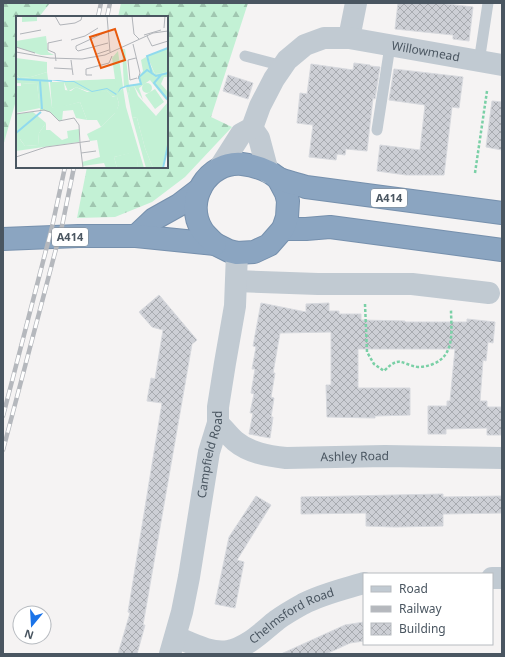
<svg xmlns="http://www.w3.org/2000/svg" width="505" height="657" font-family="'Noto Sans',sans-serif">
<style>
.forest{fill:url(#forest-firs)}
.building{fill:url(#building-cross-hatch);stroke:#d7d9de}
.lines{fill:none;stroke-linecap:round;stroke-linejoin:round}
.highway-casing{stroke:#7690ad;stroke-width:24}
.path{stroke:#7ad0a6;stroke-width:2.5;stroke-dasharray:3 2;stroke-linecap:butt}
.lane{stroke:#c1cad2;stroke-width:11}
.street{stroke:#c1cad2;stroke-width:22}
.highway{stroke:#8ba5c1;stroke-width:22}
.rail-casing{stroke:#b5b8bd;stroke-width:4.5}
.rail{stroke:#fff;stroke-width:3;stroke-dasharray:9;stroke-linecap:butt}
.labels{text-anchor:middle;stroke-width:3;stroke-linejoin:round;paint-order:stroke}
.shield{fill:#fff;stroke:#808990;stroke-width:1}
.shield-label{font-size:11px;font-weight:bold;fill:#4a5661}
.street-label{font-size:12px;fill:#4a5661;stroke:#fff}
.inset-river{fill:none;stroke:#90daee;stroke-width:2}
.inset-road{fill:none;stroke:#b1b4b9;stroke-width:1}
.view{fill:#e8590c;fill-opacity:0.15;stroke:#e8590c;stroke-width:2}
.inset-edge{fill:none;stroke:#4a5661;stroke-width:2}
</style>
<defs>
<pattern id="forest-firs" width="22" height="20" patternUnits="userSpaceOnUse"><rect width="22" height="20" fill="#c3f1d5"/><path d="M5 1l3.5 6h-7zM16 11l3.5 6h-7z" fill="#a0c6b0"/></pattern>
<pattern id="building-cross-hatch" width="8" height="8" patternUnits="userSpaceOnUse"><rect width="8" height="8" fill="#cdcfd5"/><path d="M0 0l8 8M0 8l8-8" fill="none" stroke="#a8abb0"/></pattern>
</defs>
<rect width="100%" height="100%" fill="#f5f3f3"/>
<g class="forest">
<path d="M3,3H50L39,17H17V97L3,146Z"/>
<path d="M121,3H248L211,117L232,127L185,177L152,202L115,217L77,218L87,167H167V17H118Z"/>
</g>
<g class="building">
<path d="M398,3H438L473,7L469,41L453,39V35L395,29Z"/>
<path d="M354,63L370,65V66L380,67L375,99L373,98L367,151L346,149L345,155L337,154L336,160L309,157L313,125L297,123L300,93L307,94L311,64L353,70Z"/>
<path d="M394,69L463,77L459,108L452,107L444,175H406L377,171L380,145L420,150L425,105L389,100Z"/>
<path d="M228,75L253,83L248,99L223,91Z"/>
<path d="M492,101L502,102V150L486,147Z"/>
<path d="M159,295L197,340L192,344L143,625H145L137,654H118L130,613L128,612L162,403L147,401L151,378L155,379L163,330L152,327L139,312Z"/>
<path d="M261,303L306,312V304L329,303V311H339V314H361V320L405,321V322H467V319L495,322L493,343L488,342L486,361L483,360L480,401H487V407H502V435H487V428L446,429V434H428V406H447V401H450L455,349H358V388H410V415L375,416V418L327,417L326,385H331V332L280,333L273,373H275L271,397L274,398L271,417H273L270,438L249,434L253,413H250L254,394L251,393L255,369H252L256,347L253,346Z"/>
<path d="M443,494V497L502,496V513L443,514V526L395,527L366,526V513L301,514V497Z"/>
<path d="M256,496L271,505L237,560L244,562L235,608L215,604L229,537Z"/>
<path d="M364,622V641L350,643L326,654H281L345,625Z"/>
</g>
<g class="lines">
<defs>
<g id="highway">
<path d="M283,229H306L330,227L502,250"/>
<path d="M136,236L154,219L179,205L200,189"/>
<path d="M3,239L78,236H136L215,244L229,251L237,253L254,252L269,245L283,229L287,217L288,201L286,193L278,178"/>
<path d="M215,244C211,240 205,235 202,230C184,201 207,161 242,164C251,165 261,168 269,172C273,174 276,177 279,179C288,182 297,184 306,187L502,213"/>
</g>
</defs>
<use href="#highway" class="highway-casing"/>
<g class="path">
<path d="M475,173L487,91"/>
<path d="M365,304L367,352L374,364L384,371C400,355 400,364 418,367C423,367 428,366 433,364C456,355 451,329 451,309"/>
</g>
<g class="lane">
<path d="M245,56L283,66"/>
<path d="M479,62L488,3"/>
<path d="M377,130L390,46"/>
</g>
<g class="street">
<path d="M349,38L356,3"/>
<path d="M252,128L259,138L268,172"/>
<path id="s1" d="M220,167L241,134L252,128L260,106L274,79L287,60L305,45L324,38H349L502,65"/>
<path d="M236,281L318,284H412L489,293"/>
<path id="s2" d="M218,423C224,429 229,436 235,441C249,453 269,456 286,458L385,456L502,458"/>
<path d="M492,578H502"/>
<path id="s3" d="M176,637C191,643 211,654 228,651C247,648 263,631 277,620C285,614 294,609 303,604C322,594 344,589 364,583"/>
<path id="s4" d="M170,654L182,612L189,577L209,452L218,423V407L225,363L235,306L237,253"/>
</g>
<use href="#highway" class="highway"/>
<defs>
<g id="rail">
<path d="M98,17L101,3"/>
<path d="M107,17L110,3"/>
<path d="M3,416L52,227L65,167"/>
<path d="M3,450L62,226L74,167"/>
</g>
</defs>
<use href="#rail" class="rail-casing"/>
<use href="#rail" class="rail"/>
</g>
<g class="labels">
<g class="shield">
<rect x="371" y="189" width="36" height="18" rx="3"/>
<rect x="52" y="228" width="36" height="18" rx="3"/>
</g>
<g class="shield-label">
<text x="389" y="202">A414</text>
<text x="70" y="241">A414</text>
</g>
<g class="street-label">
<text dy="4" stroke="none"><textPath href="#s1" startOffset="275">Willowmead</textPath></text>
<text dy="4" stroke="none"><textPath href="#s4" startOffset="204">Campfield Road</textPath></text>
<text dy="4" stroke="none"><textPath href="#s2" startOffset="148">Ashley Road</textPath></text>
<text dy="4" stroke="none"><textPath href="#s3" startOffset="128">Chelmsford Road</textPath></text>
</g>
</g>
<g transform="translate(16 16)">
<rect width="152" height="152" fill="#f5f3f3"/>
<path d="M152,32V56L139,58L131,40ZM0,42L31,46V56L15,61L4,62L0,58ZM34,66H48L49,74L55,75L60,71L71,76L91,75L97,81H101L103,88L100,96L85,111L81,104H71L64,86L39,93L36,91ZM5,67L21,68L24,92L0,97V70H5ZM118,70L122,80L140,100L152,86V128L146,152H137L129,132L121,102L116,101L112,80L114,71ZM17,96L30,107L23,117L22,129L9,130L4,123L0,124V98ZM121,135L122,152H101L98,141Z" fill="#c3f1d5"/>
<path d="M30,20L32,36L38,39H25L0,31V25ZM106,33H109L113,69L108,71ZM102,35L107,71L101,78L65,65L99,63L96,42ZM130,41L139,58L152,56V61H148L145,68L152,76L150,84L134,64L123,72L127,84L118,70L114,71L112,80L110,71L124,67L123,61L127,55L125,44ZM31,56L36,91L39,92L64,86L71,104L60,102L57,94L47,95L46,105H43L34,96L24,94L21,68L0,67V58L4,62L15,61ZM48,66L88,73L99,79L107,72L110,91L128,152H122L120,136L98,141L101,152H90L88,147L67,150L66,146L84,141L81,124L74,125L71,118L85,111L99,97L84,98V94L101,93L103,88L101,81L96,80L91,75L78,77L60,71L52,75ZM116,101L121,102L129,132L137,152H130ZM30,107V114H34L46,124L52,122L51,115L63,113V126L0,135V124L3,122L9,130L22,129L23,117Z" fill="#c3f1d5"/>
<path d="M99,63L101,81L96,80L91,75L78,77L60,71L52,75L48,65Z" fill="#c3f1d5"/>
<path d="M6,0H21V5L6,6ZM126 72a5 5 0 1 1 10 0a5 5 0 1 1-10 0ZM139,73L148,86L139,93L129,79Z" fill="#c3f1d5"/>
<path d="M33,64H43L50,65H58L76,75L91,72L101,78L104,72L111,69L113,70L105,73L100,79L91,73L76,76L58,66H49Z" fill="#90daee"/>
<path class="inset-river" d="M136,58L131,40L152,32M145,59L138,67L152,84M0,63L36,65M24,65L26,93M111,70L125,68L123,61L131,54L140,60L152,57M0,117L25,96M147,152L152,129"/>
<path class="inset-road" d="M39,0L44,9L59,7L65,4L66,0M91,0L94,36M116,0L118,18L123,23M148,12L149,0M90,16L60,30V33L62,35L92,27M4,18L25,14M128,19L145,14M131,20L136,30L152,25M55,24L69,20L82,12M117,28L124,57L122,63M0,31L19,37M0,36L34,42L66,43L89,39L137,17L152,15M81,38L93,34M120,42L112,44L114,64L121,62M55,44L57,59M40,45L39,37L32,34V27L46,24M38,52L56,53M76,59H70V53L93,47L96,40M0,98L28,94L34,96L43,105L58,102L63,109L64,127M64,127L67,152M65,137L80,135M0,141L30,131L74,125"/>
<path class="view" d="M99,13L109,44L85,52L74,21Z"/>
<rect width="152" height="152" class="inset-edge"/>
</g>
<rect width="505" height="657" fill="none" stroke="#4a5661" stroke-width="8"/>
<rect x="363" y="573" width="130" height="72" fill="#ffffff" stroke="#b7bbc0"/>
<rect x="371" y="586" width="20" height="6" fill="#c1cad2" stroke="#b7bbc0"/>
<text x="399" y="593" font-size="12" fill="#4a5661">Road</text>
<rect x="371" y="606" width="20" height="6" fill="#b5b8bd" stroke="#b7bbc0"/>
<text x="399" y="613" font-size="12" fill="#4a5661">Railway</text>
<rect x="371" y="623" width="20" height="12" fill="url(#building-cross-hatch)" stroke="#b7bbc0"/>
<text x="399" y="633" font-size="12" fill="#4a5661">Building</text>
<g transform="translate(32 625) rotate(198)"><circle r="19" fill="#ffffff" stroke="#b7bbc0"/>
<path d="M0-3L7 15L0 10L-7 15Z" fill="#1a73e8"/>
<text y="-6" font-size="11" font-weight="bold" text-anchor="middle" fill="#4a5661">N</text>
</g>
</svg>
